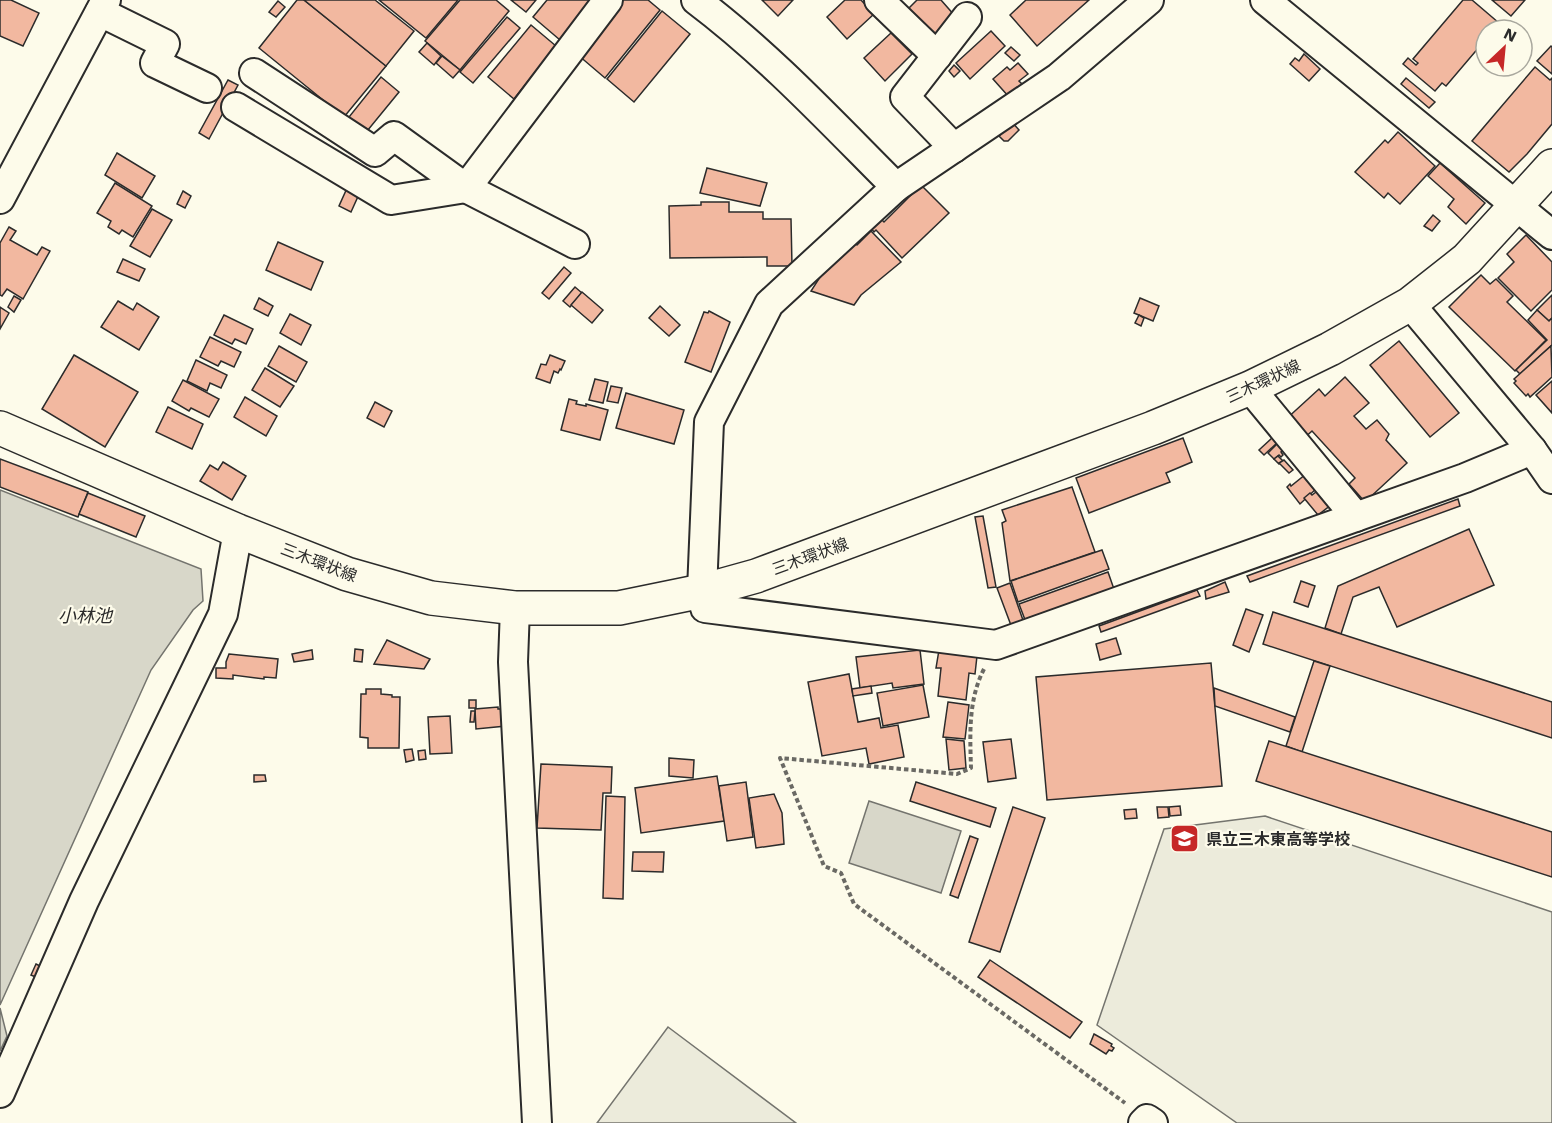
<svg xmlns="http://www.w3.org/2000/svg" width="1552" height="1123" font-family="'Work Sans','Noto Sans JP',sans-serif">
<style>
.green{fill:#ecebdb;stroke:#74746e;stroke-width:1.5}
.water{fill:#d8d7c9;stroke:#74746e;stroke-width:1.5}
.building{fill:#f2b8a0;stroke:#2b2b2b;stroke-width:1.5}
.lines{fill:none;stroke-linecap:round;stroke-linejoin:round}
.minor-casing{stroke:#2b2b2b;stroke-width:32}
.major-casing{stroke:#2b2b2b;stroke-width:36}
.path{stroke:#6a6964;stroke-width:4;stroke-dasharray:4.5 3;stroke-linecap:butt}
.minor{stroke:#fdfbea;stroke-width:28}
.major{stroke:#fdfbea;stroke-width:33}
.labels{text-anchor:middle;stroke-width:4.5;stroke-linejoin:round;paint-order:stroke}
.street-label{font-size:16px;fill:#2b2b2b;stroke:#fdfbea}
.poi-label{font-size:16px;font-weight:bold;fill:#2b2b2b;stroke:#fdfbea;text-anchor:start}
.water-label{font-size:18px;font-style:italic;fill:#2b2b2b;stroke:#fdfbea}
</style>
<rect width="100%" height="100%" fill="#fdfbea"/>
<g class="green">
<path d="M1265,816L1552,912V1123H1237L1097,1025L1164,829Z"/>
<path d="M668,1027L796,1123H597Z"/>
</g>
<g class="water">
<path d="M0,490L201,569L203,601L193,610L151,670L0,1005Z"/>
<path d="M869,801L961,831L941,893L849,863Z"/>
<path d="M0,1008L7,1036L0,1051Z"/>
</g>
<g class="building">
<path d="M0,0H11L39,13L23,46L0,36Z"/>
<path d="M297,0H304L386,66L344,117L259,48Z"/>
<path d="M304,0H375L414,31L386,66Z"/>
<path d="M379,0H458L426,38Z"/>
<path d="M460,0H496L509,11L460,70L425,41Z"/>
<path d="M511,0H536L526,12Z"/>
<path d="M547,0H593L560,40L533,17Z"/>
<path d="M622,0H648L660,10L605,78L578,55Z"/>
<path d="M762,0H793L778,16Z"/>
<path d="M845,0H861L874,14L847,39L827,17Z"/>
<path d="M917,0H941L955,16L933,36L908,9Z"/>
<path d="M1026,0H1089L1037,46L1010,15Z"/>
<path d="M1463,0H1472L1499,23L1493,30H1486V39L1446,86L1442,83L1435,91L1403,64L1408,58L1416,65L1418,63L1413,59Z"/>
<path d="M1492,0H1525L1511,16Z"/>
<path d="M278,1L285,7L276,17L269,12Z"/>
<path d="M662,11L690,34L634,102L607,79Z"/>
<path d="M507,17L520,28L473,83L460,72Z"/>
<path d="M531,25L556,46L514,99L488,77Z"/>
<path d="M991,31L1005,46L970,79L956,63Z"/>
<path d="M891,33L912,54L885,81L864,58Z"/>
<path d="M427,43L441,56L434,65L419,52Z"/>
<path d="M1551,46L1552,47V74L1537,61Z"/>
<path d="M1011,47L1020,55L1014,61L1005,53Z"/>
<path d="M1304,54L1320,69L1309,81L1290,64L1295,58L1299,61Z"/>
<path d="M442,56L460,70L453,78L436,63Z"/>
<path d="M1018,63L1028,74L1019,81L1023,85L1009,97L993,79L1007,67L1010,70Z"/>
<path d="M954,65L960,71L954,77L949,71Z"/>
<path d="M1535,67L1550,80L1552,78V124L1527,154L1509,172L1472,141Z"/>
<path d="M381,77L399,92L363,136L345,122Z"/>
<path d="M1406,78L1435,102L1429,108L1401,84Z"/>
<path d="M228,80L238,85L209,139L199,133Z"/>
<path d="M1011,121L1019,130L1008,141H1004L999,136L1001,134L1000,132Z"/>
<path d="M1398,132L1435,166L1400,204L1388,193L1384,198L1355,172L1385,140L1388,143Z"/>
<path d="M117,153L155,176L142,198L105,175Z"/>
<path d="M1440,163L1485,203L1466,224L1448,207L1454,199L1428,176Z"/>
<path d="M707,168L767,183L760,206L700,193Z"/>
<path d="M115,183L152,206L133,237L122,230L119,234L108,227L111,221L97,213Z"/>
<path d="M921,185L949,213L902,258L876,230L874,232L870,227L880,218L884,222Z"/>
<path d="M348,186L360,192L351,212L339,206Z"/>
<path d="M183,191L191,196L185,208L177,204Z"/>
<path d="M701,202H729V212H763V219H791L792,266H767V257L670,258L669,206L701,205Z"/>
<path d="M152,209L172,220L150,257L130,246Z"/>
<path d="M1433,215L1440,221L1432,231L1424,226Z"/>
<path d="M9,227L16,231L10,240L37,255L42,247L50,251L23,299L7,289L2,296L0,295V243Z"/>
<path d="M871,231L901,262L861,295L854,305L811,291L829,263L853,241L857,245Z"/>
<path d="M1526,235L1552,262V290L1531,311L1498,278L1514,262L1507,254Z"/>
<path d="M278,242L323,262L311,290L266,270Z"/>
<path d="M123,259L145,269L139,281L117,272Z"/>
<path d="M564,267L571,273L549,299L542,293Z"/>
<path d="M1481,275L1490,284L1496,279L1513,296L1507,302L1546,340L1515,371L1449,307Z"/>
<path d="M575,287L582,293L570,307L563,301Z"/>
<path d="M582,292L603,310L592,323L571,305Z"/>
<path d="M1552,295V318L1549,321L1537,310Z"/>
<path d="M14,296L21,300L14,312L8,307Z"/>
<path d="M259,298L273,306L268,316L254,309Z"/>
<path d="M1140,298L1159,306L1153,321L1134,313Z"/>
<path d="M118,301L133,310L137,303L159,317L139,350L101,327Z"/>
<path d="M660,306L680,325L669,336L649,318Z"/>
<path d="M0,307L9,313L0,329Z"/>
<path d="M1537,310L1549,321L1552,318V345L1520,374L1516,370L1547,340L1528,320Z"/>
<path d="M709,311L730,322L711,372L685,362L704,312L708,313Z"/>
<path d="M290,314L311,325L301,345L280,333Z"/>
<path d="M224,315L253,329L246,344L235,339L232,344L214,335Z"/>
<path d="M1139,315L1144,318L1141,326L1135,323Z"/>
<path d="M210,337L241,352L234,367L221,361L218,366L200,357Z"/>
<path d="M1399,341L1459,413L1430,437L1370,365Z"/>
<path d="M279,346L307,362L296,382L268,366Z"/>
<path d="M1551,346L1552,377L1530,397L1528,394L1526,396L1514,383L1516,381L1514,379Z"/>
<path d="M74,355L138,392L105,447L42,409Z"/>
<path d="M550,355L565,361L561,370L560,369L558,373L554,371L550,383L536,378L541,364L546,365Z"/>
<path d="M196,360L227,375L221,388L210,383L207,391L187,381Z"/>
<path d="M265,368L294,386L280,407L252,390Z"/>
<path d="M1345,377L1369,403L1354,416L1366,429L1377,420L1389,434L1386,440L1407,463L1365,502L1349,484L1355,478L1312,431L1302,440L1284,421L1319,389L1325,396Z"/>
<path d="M595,379L608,382L603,403L589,400Z"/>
<path d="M183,380L219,399L209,417L191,408L189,411L172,401Z"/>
<path d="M1552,381V413L1536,395Z"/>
<path d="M611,386L622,388L618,403L607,401Z"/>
<path d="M626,393L684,410L674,444L616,428Z"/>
<path d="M245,397L277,416L266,436L234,417Z"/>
<path d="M569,399L577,401L576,404L586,406V404L608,410L600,440L561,430Z"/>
<path d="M375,402L392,411L384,427L367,418Z"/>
<path d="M168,407L203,424L192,449L156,432Z"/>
<path d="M1273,437L1278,442L1264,455L1259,450Z"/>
<path d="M1183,438L1192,462L1166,473L1170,482L1089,513L1076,478Z"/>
<path d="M1279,442L1285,449L1281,452L1283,455L1281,457L1279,455L1274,459L1268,453Z"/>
<path d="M1278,456L1283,461L1279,464L1274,459Z"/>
<path d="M0,459L88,492L78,517L0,487Z"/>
<path d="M1284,460L1293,470L1289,473L1279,463Z"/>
<path d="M223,462L246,476L232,500L200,481L210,465L218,470Z"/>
<path d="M1306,474L1317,488L1300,504L1287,487L1290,484L1291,486Z"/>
<path d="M1072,487L1095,552L1010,581L1002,523L1006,521L1002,510Z"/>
<path d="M1320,489L1331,505L1318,515L1304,498L1310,493L1312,495Z"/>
<path d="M88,493L145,516L136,537L79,514Z"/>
<path d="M1458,499L1460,506L1250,582L1247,576Z"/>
<path d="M983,516L996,587L988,588L975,517Z"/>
<path d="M1469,529L1494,585L1397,627L1379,587L1353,597L1341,634L1325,628L1338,586Z"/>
<path d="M1102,550L1109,569L1018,602L1011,581Z"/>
<path d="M1108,572L1115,592L1027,625L1019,604Z"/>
<path d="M1301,581L1315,586L1308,607L1294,602Z"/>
<path d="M1225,582L1229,592L1206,599L1205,591Z"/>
<path d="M1010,583L1024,623L1012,628L997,588Z"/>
<path d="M1197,590L1200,596L1101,632L1099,626Z"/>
<path d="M1246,609L1263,615L1249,652L1233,645Z"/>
<path d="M1273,612L1552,702V738L1263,644Z"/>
<path d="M1116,638L1121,654L1100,660L1096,644Z"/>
<path d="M387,640L430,659L424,669L374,664Z"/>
<path d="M355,649L363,650L362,662L354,661Z"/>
<path d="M312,650L313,659L294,662L292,654Z"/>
<path d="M920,650L924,684L893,688L892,683L860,688L856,657Z"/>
<path d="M939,650L977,656L975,674L969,673L966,700L938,696L941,668H936Z"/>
<path d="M229,654L278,659L276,678L264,677V679L233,675V679L216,678V668H226V662Z"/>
<path d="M1314,661L1330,666L1302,752L1286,746Z"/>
<path d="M1211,663L1222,786L1047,800L1036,677Z"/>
<path d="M849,674L858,722L879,718L881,728L898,725L904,757L869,764L866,748L822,756L808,682Z"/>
<path d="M923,685L929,717L883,726L877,693Z"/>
<path d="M871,686L872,693L853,696L852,689Z"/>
<path d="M1214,688L1295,717L1290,732L1215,706Z"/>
<path d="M366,689H381V694L392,695V697H400L399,748H368V738L360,737L361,694H366Z"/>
<rect x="469" y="700" width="7" height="8"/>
<path d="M948,702L969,705L965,739L943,737Z"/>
<path d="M498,707V709H505L506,726L476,729L475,709Z"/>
<path d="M471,711H475L474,722H470Z"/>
<path d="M450,716L452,753L430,754L428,717Z"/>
<path d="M946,739L964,741L966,768L949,770Z"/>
<path d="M1011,739L1016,778L988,782L983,742Z"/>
<path d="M1269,741L1552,832V877L1256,781Z"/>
<path d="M412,749L414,760L406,762L404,750Z"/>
<path d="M425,750L426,759L419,760L418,751Z"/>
<path d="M669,758L694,760L693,778L669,776Z"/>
<path d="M541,764L612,767L611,793H603L601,830L537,828Z"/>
<path d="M254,775H265L266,781L254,782Z"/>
<path d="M717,776L724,821L641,833L635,788Z"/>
<path d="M746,782L753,837L727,841L719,786Z"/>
<path d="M916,782L996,808L990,827L910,801Z"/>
<path d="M774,794L782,813L784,844L756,848L749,798Z"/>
<path d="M606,796L625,797L623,899L603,898Z"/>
<path d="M1180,806L1181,815L1170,816L1169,807Z"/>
<path d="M1013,807L1045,818L1000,952L969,942Z"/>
<path d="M1157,807H1168L1169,817L1158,818Z"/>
<path d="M1136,809L1137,818L1125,819L1124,810Z"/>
<path d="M970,836L978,839L958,898L950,895Z"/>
<path d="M633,852H664L663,872L632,871Z"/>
<path d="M990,960L1082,1022L1070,1038L978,977Z"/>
<path d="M36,964L48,970L43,980L31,975Z"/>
<path d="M1094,1034L1112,1044L1111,1046L1114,1048L1112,1051L1109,1050L1106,1054L1090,1044Z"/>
</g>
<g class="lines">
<defs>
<g id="minor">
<path d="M696,0C769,55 832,123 896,187"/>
<path d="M879,0L937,56"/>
<path d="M1149,0L1059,77L896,187L769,304L709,422L702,591L705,608L996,645L1465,478L1532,450"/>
<path d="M1265,0L1552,235"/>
<path d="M100,12L165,44L155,63L207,88"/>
<path d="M254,73L375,152L394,136L466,188L575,244"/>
<path d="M236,107L391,200L466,188L608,0"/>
<path d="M954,148L905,97L967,17"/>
<path d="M0,199L106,0"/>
<path d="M1410,304L1532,450L1552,479"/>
<path d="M1250,388L1356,517"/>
<path d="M515,608L513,662L537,1123"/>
<path d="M0,1093L84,901L223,614L238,531"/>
<path d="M1143,1123L1147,1119L1153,1123"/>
</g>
<path id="major" d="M0,428L238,531L347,574L431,598L515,608H619L702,591L756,576L1153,428L1250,388L1330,349L1410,304L1467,259L1552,166"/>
</defs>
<use href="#minor" class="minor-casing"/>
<use href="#major" class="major-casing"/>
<path class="path" d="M984,669C968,700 970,735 971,768L957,774L780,758L824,866L841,873L854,904L1125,1103"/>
<use href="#minor" class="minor"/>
<use href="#major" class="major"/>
</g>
<defs>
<symbol id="school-square" viewBox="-11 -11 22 22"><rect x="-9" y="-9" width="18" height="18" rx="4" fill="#c62828" stroke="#fdfbea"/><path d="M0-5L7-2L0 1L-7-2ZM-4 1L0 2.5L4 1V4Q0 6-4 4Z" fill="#fff"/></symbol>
</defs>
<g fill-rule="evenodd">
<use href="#school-square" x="1168" y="822" width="33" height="33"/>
</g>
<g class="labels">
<g class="street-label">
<text transform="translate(1263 381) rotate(-25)" y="6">三木環状線</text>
<text transform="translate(810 556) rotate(-20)" y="6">三木環状線</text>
<text transform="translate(319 562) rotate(21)" y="6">三木環状線</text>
</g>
<g class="poi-label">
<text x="1206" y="845">県立三木東高等学校</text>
</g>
<g class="water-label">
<text x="85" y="622">小林池</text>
</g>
</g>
<g transform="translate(1504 48) rotate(26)"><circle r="28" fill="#fdfbea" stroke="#a9a89e" stroke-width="1.5"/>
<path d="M0-4.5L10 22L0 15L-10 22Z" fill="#c62828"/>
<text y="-9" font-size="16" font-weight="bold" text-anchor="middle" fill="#2b2b2b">N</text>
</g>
</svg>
